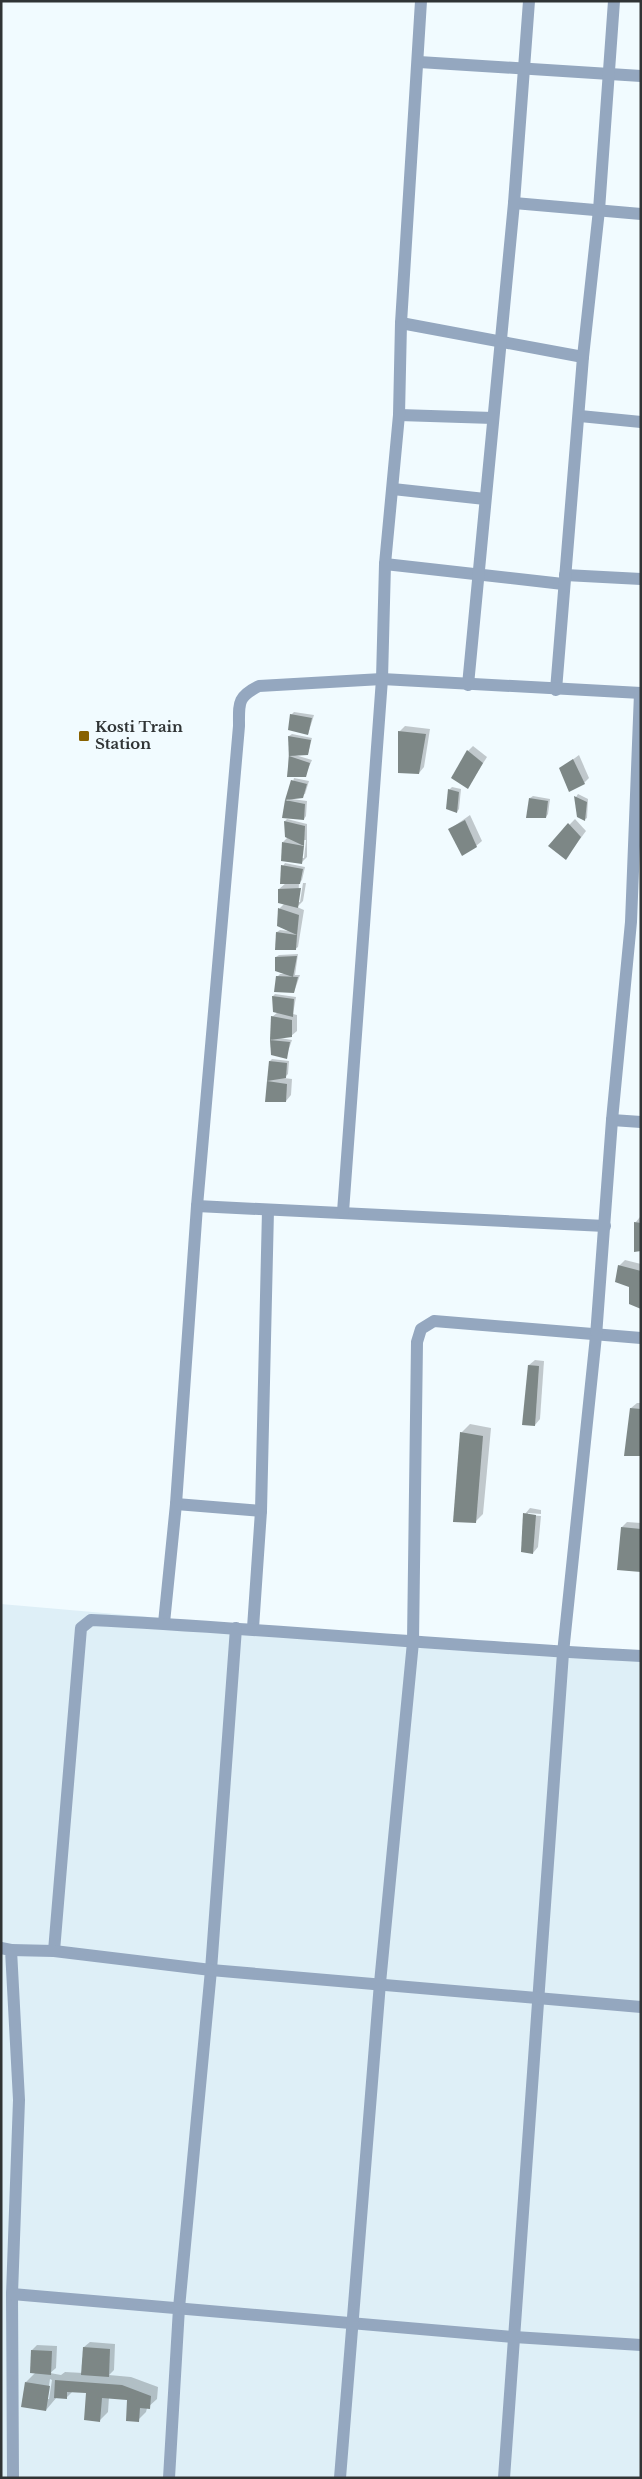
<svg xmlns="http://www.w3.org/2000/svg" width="642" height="2479" font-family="'Libre Baskerville',serif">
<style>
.built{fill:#deeff7}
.shadow{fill:#0003;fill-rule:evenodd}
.building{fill:#7d8786}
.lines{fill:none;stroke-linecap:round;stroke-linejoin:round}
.minor{stroke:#94a7bf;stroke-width:12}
.tertiary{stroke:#94a7bf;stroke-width:12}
.poi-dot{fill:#886100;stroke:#f1fbff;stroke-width:2}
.labels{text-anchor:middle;stroke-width:5;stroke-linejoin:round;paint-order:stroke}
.poi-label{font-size:15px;font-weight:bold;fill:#303435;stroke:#f1fbff;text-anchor:start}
</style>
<rect width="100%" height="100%" fill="#f1fbff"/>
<path class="built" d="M1,1604L641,1660V2478H1Z"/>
<g class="shadow">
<path d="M294,712L314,715L308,734L291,715Z"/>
<path d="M405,726L430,729L424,767L419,773L399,732Z"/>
<path d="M292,734L312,738L308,754L295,755L312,760L305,776L288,775L289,736Z"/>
<path d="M473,746L487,757L468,787V751Z"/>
<path d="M579,755L589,778L584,783L560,769Z"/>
<path d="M294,778L309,781L305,794L292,799L307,801L306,816L304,819L284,817Z"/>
<path d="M452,787L461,789L459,809L457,812L449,790Z"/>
<path d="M578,794L588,799L587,818L584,820L578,817L576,797Z"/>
<path d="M533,796L550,799L548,814L546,817L530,798Z"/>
<path d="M470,815L482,841L476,846L450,829Z"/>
<path d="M287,819L307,824V857L301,863L283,842L288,837L285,821ZM303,840H306L304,858H301Z"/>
<path d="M575,819L586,831L566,858L549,846Z"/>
<path d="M285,863L305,867L302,880L299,883L298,902H300L303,883H306L303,901L297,907L304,910L298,947L295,949H276L277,932L280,930L289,931L278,926L280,908L284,904L279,889L286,883L283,866Z"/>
<path d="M298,954L295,975H300L294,992L277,977L280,974H288L276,957L279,955Z"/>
<path d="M275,994L296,997L293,1014L297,1015V1031L291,1036L280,1038L292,1040L286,1057L272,1054V1017L278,1012L273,996Z"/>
<path d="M272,1059L289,1061L288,1074L284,1078L292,1079L291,1095L286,1101L266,1100L270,1061Z"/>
<path d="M640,1217H641V1250L635,1223Z"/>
<path d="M625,1260L641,1264V1308L619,1266Z"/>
<path d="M535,1360L544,1361L540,1419L535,1425L529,1365Z"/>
<path d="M637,1403H641V1455L631,1408Z"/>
<path d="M470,1424L491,1428L483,1514L475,1522L461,1433Z"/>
<path d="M530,1508L541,1510V1514L528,1513V1515L541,1516L538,1547L533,1553L525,1514Z"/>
<path d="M627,1522L641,1523V1571L622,1527Z"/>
<path d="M90,2342L115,2344L114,2370L109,2375L131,2377L158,2387L157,2399L147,2408L146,2412L138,2420L129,2399L109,2397L108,2412L99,2421L88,2392L73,2391L66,2398L57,2397L46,2410L26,2382L36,2372L32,2350L37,2345L57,2346L56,2368L50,2373L61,2375L65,2372L83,2373L84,2347ZM50,2379L52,2380L49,2399H47Z"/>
</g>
<g class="building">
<path d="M290,714L312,718L308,735L288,730Z"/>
<path d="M398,731L426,734L419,774L398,773Z"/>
<path d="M288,736L311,740L308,755L289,756Z"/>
<path d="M467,750L483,763L468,789L451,778Z"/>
<path d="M289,756L310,763L306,777H287Z"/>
<path d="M573,759L585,784L569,792L559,768Z"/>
<path d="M291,780L307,784L303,798L285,800Z"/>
<path d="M448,789L459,792L457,813L446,809Z"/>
<path d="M574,796L587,802L585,821L577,817Z"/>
<path d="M529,798L548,801L546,818H526Z"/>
<path d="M285,800L305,804L304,820L282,818Z"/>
<path d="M465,820L477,847L462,856L448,829Z"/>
<path d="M284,821L305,826L304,846L285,837Z"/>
<path d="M568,823L581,837L566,860L548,846Z"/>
<path d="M282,842L304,846L302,864L281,861Z"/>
<path d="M281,865L303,869L300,884H280Z"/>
<path d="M301,888L298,908L278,903V889Z"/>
<path d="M278,908L299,915L297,935L277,926Z"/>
<path d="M276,932L297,935L296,950H275Z"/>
<path d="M297,956L293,977L275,971V957Z"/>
<path d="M276,976L298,977L294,993L274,992Z"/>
<path d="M272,996L294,999L293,1017L273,1012Z"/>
<path d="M271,1016L292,1020V1037L270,1040Z"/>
<path d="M270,1040L290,1042L287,1059L271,1055Z"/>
<path d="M269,1061L287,1063L286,1078L267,1081Z"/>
<path d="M267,1081L287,1084L286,1102H265Z"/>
<path d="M634,1222L641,1223V1251L634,1252Z"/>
<path d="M618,1265L641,1271V1309L629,1304V1287L615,1282Z"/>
<path d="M528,1365L539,1366L535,1426L522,1425Z"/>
<path d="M630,1408L641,1409V1456H624Z"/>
<path d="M460,1432L483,1436L476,1523L453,1522Z"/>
<path d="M523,1513L536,1515L533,1554L521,1552Z"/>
<path d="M621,1527L641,1529V1572L617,1570Z"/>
<path d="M83,2347L110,2349L109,2377L81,2375Z"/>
<path d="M31,2350L52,2351L51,2375L30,2373Z"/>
<path d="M55,2380L122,2385L151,2396L150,2409L140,2408L139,2422L126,2421L127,2400L102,2398L100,2422L84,2420L86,2393L67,2392V2399L54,2398Z"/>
<path d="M25,2382L50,2386L46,2411L21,2407Z"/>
</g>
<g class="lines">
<g class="minor">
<path d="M419,62L641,76"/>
<path d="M514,203L641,214"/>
<path d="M401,323L583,357"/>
<path d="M399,415L493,418"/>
<path d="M580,416L641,422"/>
<path d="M393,489L485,499"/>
<path d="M385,564L563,584"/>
<path d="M565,575L641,579"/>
<path d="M468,685L514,203L529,1"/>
<path d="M556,690L583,357L599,210L614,1"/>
<path d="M612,1120L641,1122"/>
<path d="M197,1206L605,1226"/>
<path d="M343,1212L382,679L385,564L399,415L401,323L421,1"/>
<path d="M176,1504L261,1511"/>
<path d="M164,1623L176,1504L197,1206L239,726C239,703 237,697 259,686L382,679L641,693"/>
<path d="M253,1628L261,1511L268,1210"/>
<path d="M1,1948L11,1950L19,2100L12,2294L13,2478"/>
<path d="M54,1951L81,1628L91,1620C275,1629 457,1647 641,1656"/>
<path d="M12,2294L514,2337L641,2345"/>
<path d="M169,2478L179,2308L211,1970L236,1628"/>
<path d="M340,2478L380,1983L413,1642L417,1342L421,1329L434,1321L641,1338"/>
<path d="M504,2478L563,1653L596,1336L612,1120L631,922L640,693"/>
</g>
<path class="tertiary" d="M11,1950L54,1951L211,1970L641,2007"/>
</g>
<rect class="poi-dot" x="78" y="730" width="12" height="12" rx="2.5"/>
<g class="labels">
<g class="poi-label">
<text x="95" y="732">Kosti Train<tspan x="95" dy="17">Station</tspan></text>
</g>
</g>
<rect width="642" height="2479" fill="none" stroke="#303435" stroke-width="5"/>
</svg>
